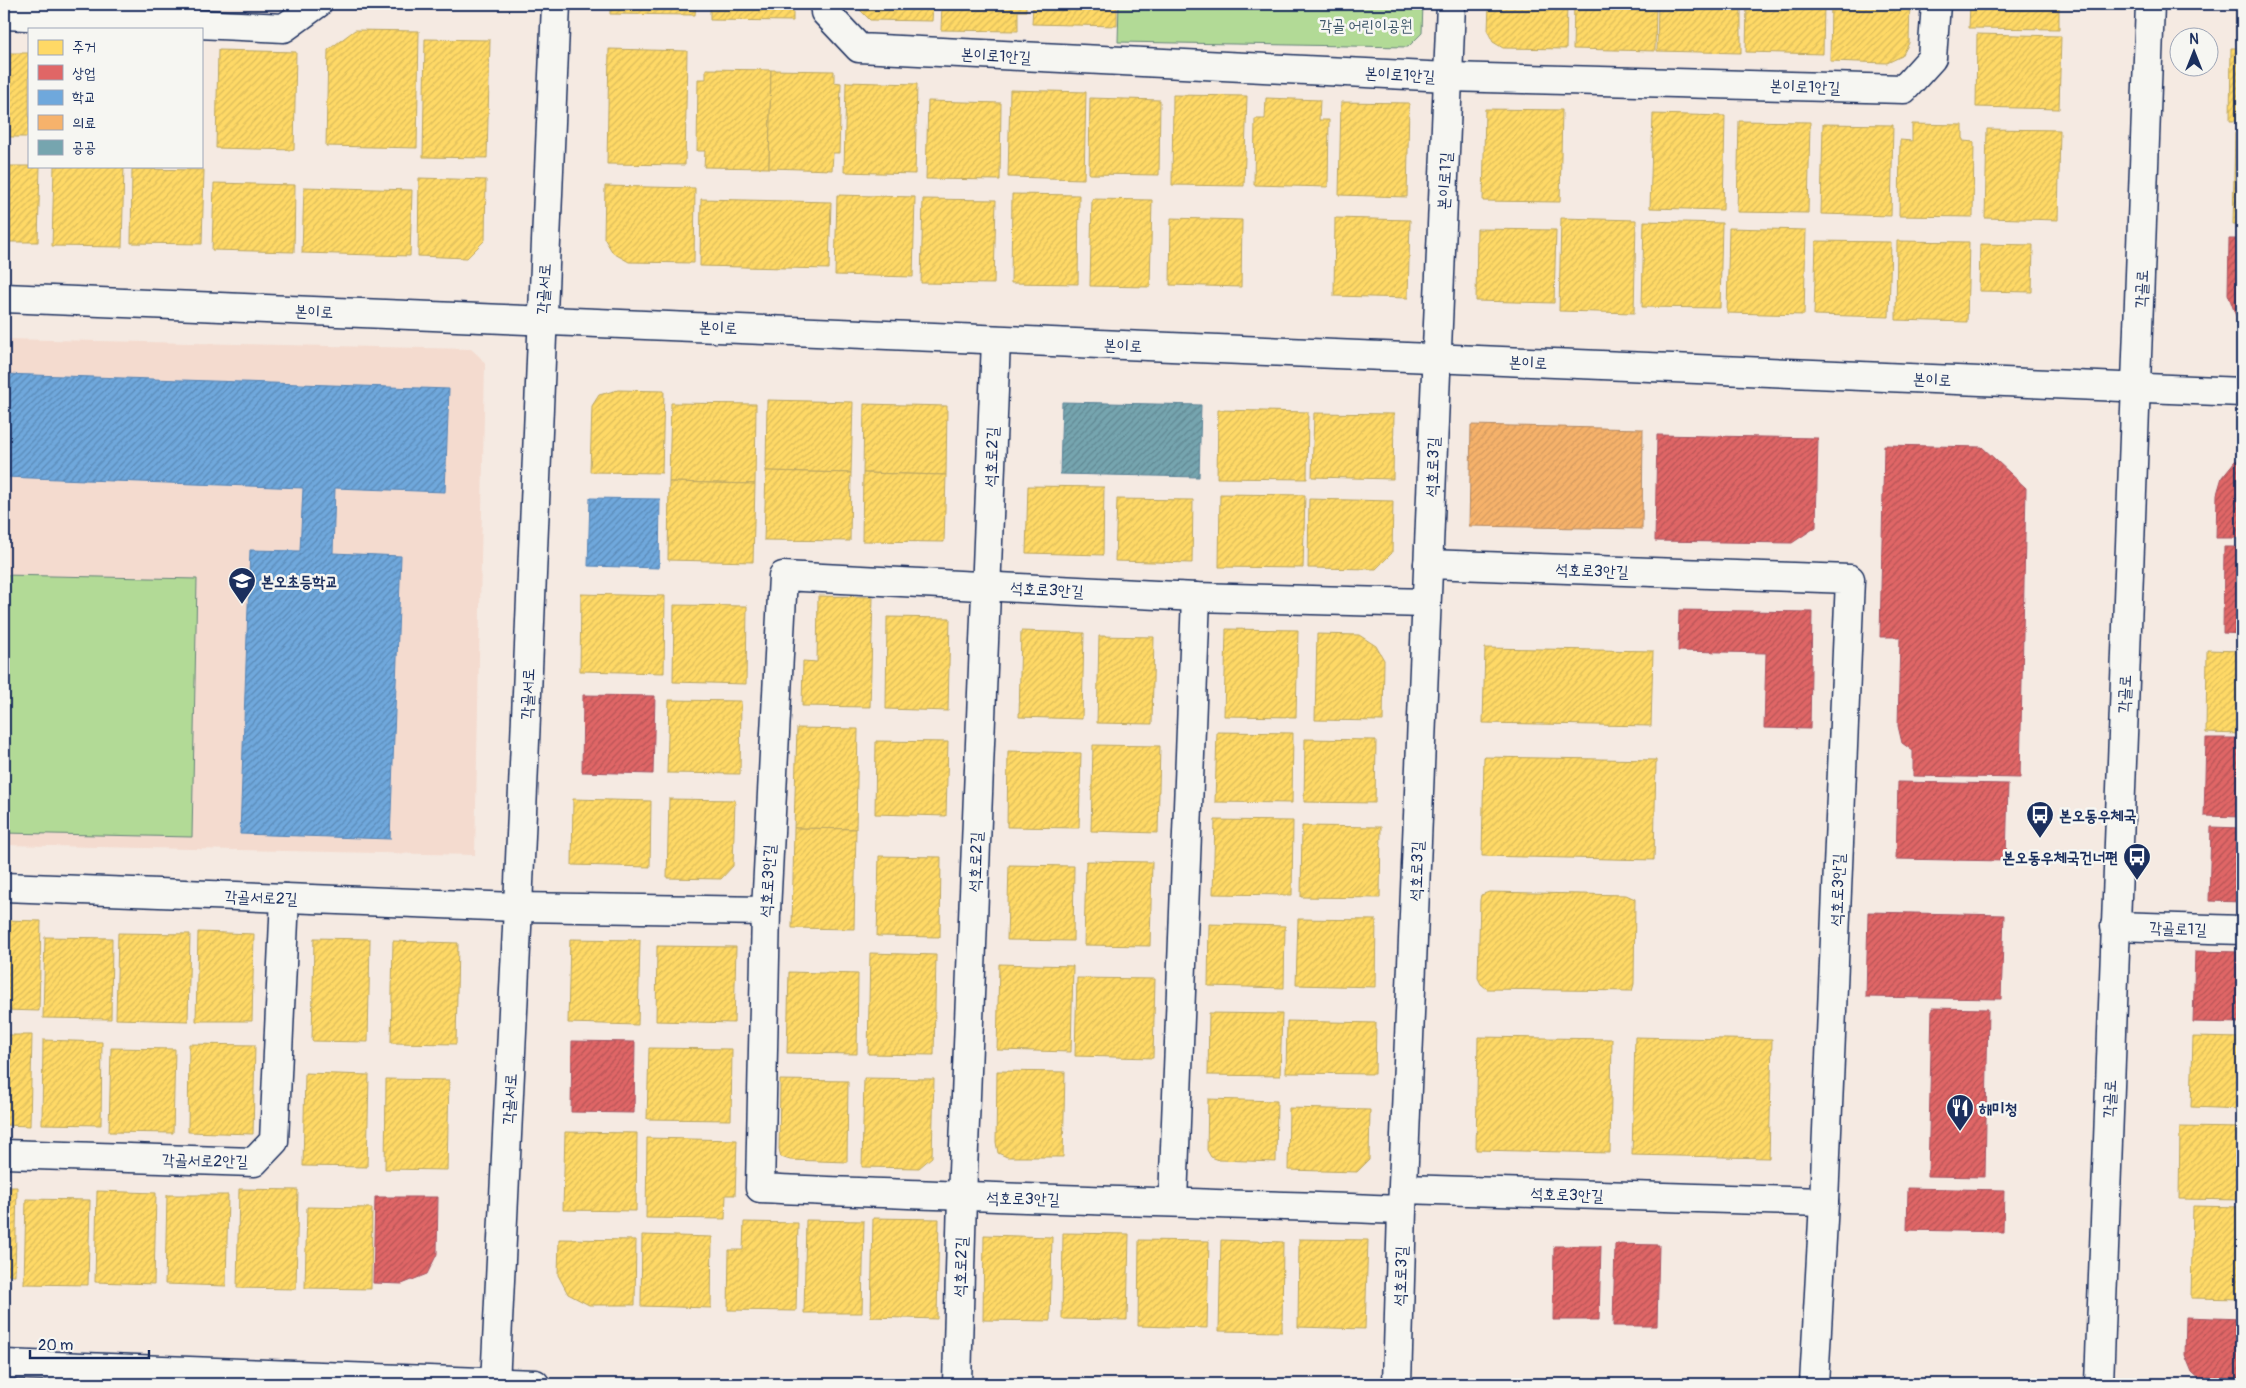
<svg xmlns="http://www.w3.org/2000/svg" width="2246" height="1388" font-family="Pangolin,'Poor Story',sans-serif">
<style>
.built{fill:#f4dbcf}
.green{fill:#b2da96;stroke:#66847a}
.homes{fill:url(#homes-hatch);stroke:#bba664}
.shops{fill:url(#shops-hatch);stroke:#a55664}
.schools{fill:url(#schools-hatch);stroke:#5684b6}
.health{fill:url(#health-hatch);stroke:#b48b67}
.public{fill:url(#public-hatch);stroke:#5b8297}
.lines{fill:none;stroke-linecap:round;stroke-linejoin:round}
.minor-casing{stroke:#1b2f5e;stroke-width:31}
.major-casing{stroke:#1b2f5e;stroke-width:31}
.minor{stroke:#f6f6f2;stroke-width:28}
.major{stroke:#f6f6f2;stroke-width:28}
.labels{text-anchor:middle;stroke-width:5;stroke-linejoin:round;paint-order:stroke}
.park-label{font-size:16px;fill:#415a6c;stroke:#f6f6f2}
.street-label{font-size:16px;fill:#1b2f5e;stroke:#f6f6f2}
.poi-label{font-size:16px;font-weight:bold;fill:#1b2f5e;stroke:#f6f6f2;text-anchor:start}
</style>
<defs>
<pattern id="homes-hatch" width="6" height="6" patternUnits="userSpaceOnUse" patternTransform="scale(1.25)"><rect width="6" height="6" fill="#ffd966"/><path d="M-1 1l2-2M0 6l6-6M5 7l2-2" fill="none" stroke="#dabb5b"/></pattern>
<pattern id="shops-hatch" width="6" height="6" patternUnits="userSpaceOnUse" patternTransform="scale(1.25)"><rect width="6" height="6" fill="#e06666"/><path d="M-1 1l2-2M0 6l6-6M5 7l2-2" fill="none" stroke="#b55457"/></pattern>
<pattern id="schools-hatch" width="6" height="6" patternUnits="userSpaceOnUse" patternTransform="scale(1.25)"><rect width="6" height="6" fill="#6fa8dc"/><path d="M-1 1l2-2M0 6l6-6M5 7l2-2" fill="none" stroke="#5a89b6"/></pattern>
<pattern id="health-hatch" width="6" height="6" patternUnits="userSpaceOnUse" patternTransform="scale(1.25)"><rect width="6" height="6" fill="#f6b26b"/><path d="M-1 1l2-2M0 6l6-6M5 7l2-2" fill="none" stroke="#d2995f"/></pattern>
<pattern id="public-hatch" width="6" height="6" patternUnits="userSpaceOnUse" patternTransform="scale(1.25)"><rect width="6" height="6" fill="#76a5af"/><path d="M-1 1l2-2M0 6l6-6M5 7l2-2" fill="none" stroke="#608792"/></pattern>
</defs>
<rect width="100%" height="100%" fill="#f5eae2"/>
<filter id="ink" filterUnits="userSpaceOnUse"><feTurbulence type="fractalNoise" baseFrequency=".02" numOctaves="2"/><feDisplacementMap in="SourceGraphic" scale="10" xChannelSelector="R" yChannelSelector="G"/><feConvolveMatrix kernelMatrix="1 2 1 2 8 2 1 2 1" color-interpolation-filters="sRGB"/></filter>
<g filter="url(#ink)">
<path class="built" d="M4,339L471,349L480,357L485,364L475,855L4,845Z"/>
<g class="green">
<path d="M1119,4H1423L1422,33L1408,47L1118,42Z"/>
<path d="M4,575L197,579L192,837L4,833Z"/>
</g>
<g class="homes">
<path d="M351,4H418V6Z"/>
<path d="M430,4H499L498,7L430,6Z"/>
<path d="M610,4H696L695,15L610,14Z"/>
<path d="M710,4H793V21L710,20Z"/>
<path d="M854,4H933L932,21L870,20Z"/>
<path d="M942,4H1026V11H1018V31L941,30Z"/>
<path d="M1033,4H1117V26L1032,24Z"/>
<path d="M1489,4H1567L1566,49L1503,48L1493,42L1488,32Z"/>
<path d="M1574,4H1656L1655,51L1573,49Z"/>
<path d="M1658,4H1741V53L1657,51Z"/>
<path d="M1747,4H1824L1823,54L1746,52Z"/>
<path d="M1831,4H1910L1909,43L1902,56L1887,63L1830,61Z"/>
<path d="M1970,4H2059V29L1969,28Z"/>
<rect x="2236" y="4" width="6" height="33"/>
<path d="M355,30L419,31L417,148L326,146L328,50Z"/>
<path d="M1977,34L2061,36L2059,109L1976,107Z"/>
<path d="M425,39L490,40L487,158L423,157Z"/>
<path d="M2231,48H2242V121H2230Z"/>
<path d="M609,49L687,51L685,165L607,164Z"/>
<path d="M218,50L296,52L294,150L216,148Z"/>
<rect x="4" y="53" width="25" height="84"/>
<path d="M706,69L771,70L769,168L704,167L705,151H697L698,79H706Z"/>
<path d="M771,70L834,71V82L841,83L839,153H833L832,170L769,168Z"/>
<path d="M846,82L917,84L915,174L844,172Z"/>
<path d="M1010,90L1086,92L1084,179L1008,177Z"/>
<path d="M1173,95L1247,96L1244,186L1172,185Z"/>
<path d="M1090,98L1160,100L1159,175L1089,174Z"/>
<path d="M1266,98L1320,100L1319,120H1329L1328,187L1254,185L1255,119H1265Z"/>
<path d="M928,101L1001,103L1000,180L926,179Z"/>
<path d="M1341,102L1409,103L1407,197L1339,195Z"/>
<path d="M1485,109L1562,110L1560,202L1483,201Z"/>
<path d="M1653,114L1725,116L1723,210L1650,208Z"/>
<path d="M1739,121L1810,122L1808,213L1737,212Z"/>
<path d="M1823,124L1893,125L1891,216L1821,214Z"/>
<path d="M1912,124L1963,125V141L1974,142L1973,217L1899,216L1900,140L1912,141Z"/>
<path d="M1987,129L2060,130L2058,220L1985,218Z"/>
<path d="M2235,132H2242V224H2233Z"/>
<path d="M4,166H40L38,242H4Z"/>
<path d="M54,166H124L122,247L52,246Z"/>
<path d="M132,169L204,170L202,244L131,243Z"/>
<path d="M419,178L486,180L485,240L467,258L418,256Z"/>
<path d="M214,183L295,185L294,252L212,250Z"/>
<path d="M605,186L695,188L694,263L629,262L613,253L604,238Z"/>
<path d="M304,187L412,190L410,256L302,253Z"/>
<path d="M1012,194L1079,195L1078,284L1011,283Z"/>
<path d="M837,195L915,197L913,277L835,275Z"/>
<path d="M701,199L831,202L829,269L700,266Z"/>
<path d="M923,199L996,200L994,284L921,283Z"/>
<path d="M1092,199L1152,200L1150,287L1090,286Z"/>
<path d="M1171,218L1242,220L1241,287L1170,285Z"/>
<path d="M1335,218L1410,220L1408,298L1334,296Z"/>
<path d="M1561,218L1636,220L1634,313L1559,311Z"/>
<path d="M1644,221L1722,223L1720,308L1642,307Z"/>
<path d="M1729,228L1806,230L1804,315L1727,313Z"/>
<path d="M1477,229L1556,230L1554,303L1476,301Z"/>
<path d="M1816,241L1891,242L1889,317L1814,315Z"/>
<path d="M1897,241L1969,242L1967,322L1896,320Z"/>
<path d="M1980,244L2033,245L2032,292L1979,291Z"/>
<path d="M618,390L664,391L662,473L590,472L592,406L599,395Z"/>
<path d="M767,400L853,402L851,473L766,471Z"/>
<path d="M671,403L756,404L755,484L669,482Z"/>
<path d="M864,404L947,406L946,475L863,473Z"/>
<path d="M1218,410L1308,412L1307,479L1217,478Z"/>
<path d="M1314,413L1394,414L1393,479L1312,477Z"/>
<path d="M766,471L851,473L850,541L764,540Z"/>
<path d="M863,473L946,475L944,542L862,541Z"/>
<path d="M669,482L755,484L753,562L668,560Z"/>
<path d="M1028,486L1104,487L1103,555L1026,553Z"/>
<path d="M1220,494L1305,495L1303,568L1219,567Z"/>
<path d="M1117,499L1193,500L1192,563L1115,561Z"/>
<path d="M1309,499L1393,501L1392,553L1376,569L1308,568Z"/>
<path d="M581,594L665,596L664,673L580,671Z"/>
<path d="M818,596L873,597L870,707L802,706L803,661L817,662Z"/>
<path d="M674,605L747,606L746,684L673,682Z"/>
<path d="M887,617L950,618L948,711L886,709Z"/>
<path d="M1226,629L1298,630L1296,717L1224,716Z"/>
<path d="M1021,631L1084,633L1082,719L1019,717Z"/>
<path d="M1317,634L1359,635L1376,646L1384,660L1383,721L1315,720Z"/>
<path d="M1099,636L1154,637L1152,724L1097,723Z"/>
<path d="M1485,648L1653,651L1651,726L1483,723Z"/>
<path d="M2207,650L2242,651V734L2206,733Z"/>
<path d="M669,700L741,701L740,774L667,773Z"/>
<path d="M797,728L858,729L856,829L794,828Z"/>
<path d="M1217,732L1293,733L1292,803L1215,802Z"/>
<path d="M1305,739L1376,740L1375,803L1304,802Z"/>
<path d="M876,741L948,742L946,816L875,814Z"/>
<path d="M1093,745L1160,746L1158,833L1091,831Z"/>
<path d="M1008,751L1081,753L1079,828L1007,827Z"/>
<path d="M1484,757L1656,760L1654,860L1482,856Z"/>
<path d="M573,799L651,801L650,867L572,865Z"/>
<path d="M669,799L735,800L733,866L721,879L667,878Z"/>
<path d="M1215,820L1293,821L1292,895L1213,894Z"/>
<path d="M1302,826L1381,827L1380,898L1301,897Z"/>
<path d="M794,828L856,829L854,929L792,928Z"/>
<path d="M879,856L941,857L940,937L877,936Z"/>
<path d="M1086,861L1152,862L1150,946L1084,945Z"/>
<path d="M1009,865L1074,866L1073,941L1007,940Z"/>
<path d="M1489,892L1626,895L1635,899L1634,984L1632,991L1487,989L1481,984L1478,978L1480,900L1481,895Z"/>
<path d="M1298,919L1376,920L1375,987L1296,985Z"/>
<path d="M4,920L41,921L39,1011L4,1010Z"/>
<path d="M1209,924L1285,926L1284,988L1208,986Z"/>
<path d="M198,932L254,934L252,1021H196Z"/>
<path d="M118,933L190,934L188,1021L116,1019Z"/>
<path d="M45,937L112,938L111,1019L43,1018Z"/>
<path d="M314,938L370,939L368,1042L312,1041Z"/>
<path d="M570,939L640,940L638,1025L568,1023Z"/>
<path d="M393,941L458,943L456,1044L391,1043Z"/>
<path d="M657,946L736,947L734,1023L656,1021Z"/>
<path d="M870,953L936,955L934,1055L868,1054Z"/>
<path d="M999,964L1073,966L1071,1052L997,1050Z"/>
<path d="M789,972L858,974L857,1054L787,1053Z"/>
<path d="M1077,978L1155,979L1153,1058L1075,1056Z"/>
<path d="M1209,1013L1282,1014L1280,1076L1208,1075Z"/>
<path d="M1287,1021L1376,1023L1375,1074L1286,1073Z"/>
<path d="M4,1035H32L30,1126L4,1125Z"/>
<path d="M1478,1037L1612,1039L1610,1153L1476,1150Z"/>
<path d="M1635,1037L1772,1040L1769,1158L1632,1155Z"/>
<path d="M2193,1037L2242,1038V1109L2191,1107Z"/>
<path d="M43,1040L102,1042L101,1125L42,1124Z"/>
<path d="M189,1044L255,1045L253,1134L188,1132Z"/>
<path d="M111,1048L175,1049L173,1133L109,1132Z"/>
<path d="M649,1048L732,1049L731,1120L647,1119Z"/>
<path d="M997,1071L1065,1072L1063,1157H1007L998,1153L996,1142Z"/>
<path d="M305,1073L369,1075L367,1167L303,1166Z"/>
<path d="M864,1078L934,1079L932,1157L919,1168L862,1167Z"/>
<path d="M386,1079L449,1080L447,1170L385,1169Z"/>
<path d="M780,1080L848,1081L847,1162L790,1160L781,1157L779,1149Z"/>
<path d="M1208,1099L1277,1101L1276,1162L1219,1160L1211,1157L1207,1150Z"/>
<path d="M1289,1108L1370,1110L1369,1160L1357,1172L1288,1170Z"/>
<path d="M2180,1127L2242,1128V1200L2179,1199Z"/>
<path d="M565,1132L637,1133L636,1211L563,1210Z"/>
<path d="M647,1138L737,1140L735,1195H726L725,1219L646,1218Z"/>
<path d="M4,1187H17L15,1275H4Z"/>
<path d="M239,1189L298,1190L296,1289L237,1288Z"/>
<path d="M97,1191L156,1193L154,1284L95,1282Z"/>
<path d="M167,1195H228L226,1286L165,1284Z"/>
<path d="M26,1199L90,1200L88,1285L24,1284Z"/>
<path d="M2193,1206L2242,1207V1299L2191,1298Z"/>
<path d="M307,1207L372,1208L371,1289L305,1288Z"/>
<path d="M873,1218L939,1219L937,1319L871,1317Z"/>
<path d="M806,1220L864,1221L862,1313H804Z"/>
<path d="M744,1222L798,1223L796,1311L728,1310L729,1250H743Z"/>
<path d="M1063,1233L1129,1234L1127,1320L1062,1319Z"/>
<path d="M642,1235L712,1237L711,1308L641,1306Z"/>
<path d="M984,1235L1052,1237L1050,1321L983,1320Z"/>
<path d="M559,1239L636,1240L635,1305H589L568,1294L558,1275Z"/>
<path d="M1299,1239L1368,1240L1365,1329L1298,1327Z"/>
<path d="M1139,1240L1209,1241L1207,1328L1138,1326Z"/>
<path d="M1221,1240L1283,1242L1282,1332L1219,1331Z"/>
</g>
<g class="shops">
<path d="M2229,239H2242V318L2236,316L2228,294Z"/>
<path d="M1657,435L1818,438L1816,527L1792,543L1655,541Z"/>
<path d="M1884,445L1982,447L2026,488L2020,778L1913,776V751L1902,743L1898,726L1900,637H1880Z"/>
<path d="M2242,459V538H2216L2217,494L2222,477L2235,461Z"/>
<path d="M2224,547H2242V634L2223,633Z"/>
<path d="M1679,610L1812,612L1810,729L1764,728L1766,653L1678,651Z"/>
<path d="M583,695L655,696L653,774L582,772Z"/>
<path d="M2206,738H2242V817L2204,816Z"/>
<path d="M1898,782L2008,784L2006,861L1896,859Z"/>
<path d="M2211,827L2242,828V902L2209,901Z"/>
<path d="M1868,912L2004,915L2001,999L1866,997Z"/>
<path d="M2195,951L2242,952V1023L2193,1022Z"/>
<path d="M1932,1008L1988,1009L1985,1177L1928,1176Z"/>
<path d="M572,1041L635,1042L634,1113L571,1112Z"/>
<path d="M1908,1188L2004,1190L2003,1232L1907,1230Z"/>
<path d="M375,1197H438L437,1254L427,1274L402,1284L373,1283Z"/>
<path d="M1615,1244L1659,1245L1657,1326H1613Z"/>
<path d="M1554,1246H1601L1599,1320H1553Z"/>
<path d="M2186,1317L2242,1319V1384H2205L2192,1372L2185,1355Z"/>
</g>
<g class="schools">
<path d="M4,374L449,389L445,492L335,488L333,553L401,556L390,839L240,834L250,550L300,551L303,488L4,477Z"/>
<path d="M590,498L660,499L659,568L588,566Z"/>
</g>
<path class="health" d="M1471,425L1643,429L1642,529L1469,526Z"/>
<path class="public" d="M1062,402L1201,405L1199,477L1060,474Z"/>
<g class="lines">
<defs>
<g id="minor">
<path d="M825,4V12L859,48L1448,77L1904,89L1932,58L1936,4"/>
<path d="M4,15L284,28L317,4"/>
<path d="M4,298L2242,392"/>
<path d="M4,887L518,907L766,911"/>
<path d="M2115,926L2242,930"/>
<path d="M4,1154L254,1162L274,1141L285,898"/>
<path d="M1403,1189L1824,1202L1850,579L1428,564"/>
<path d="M1173,1201L1196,597"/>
<path d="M1402,1210C1188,1202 974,1198 760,1188L766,911L783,576L1196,597L1426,603"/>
<path d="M495,1384L518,907L556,4"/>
<path d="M957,1384L962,1197L996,340"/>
<path d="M1397,1384L1402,1210L1451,4"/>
<path d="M1814,1384L1824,1202"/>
</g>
<g id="major">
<path d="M4,1364L535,1384"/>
<path d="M2099,1384L2150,4"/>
</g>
</defs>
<use href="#minor" class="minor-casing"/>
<use href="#major" class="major-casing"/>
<use href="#minor" class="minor"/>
<use href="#major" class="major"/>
</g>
</g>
<defs>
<symbol id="school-pin" viewBox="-11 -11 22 30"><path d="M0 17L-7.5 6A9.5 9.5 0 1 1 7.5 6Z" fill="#1b2f5e" stroke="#f6f6f2"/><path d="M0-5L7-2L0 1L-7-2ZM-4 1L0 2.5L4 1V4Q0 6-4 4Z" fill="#fff"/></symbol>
<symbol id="bus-pin" viewBox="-11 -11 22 30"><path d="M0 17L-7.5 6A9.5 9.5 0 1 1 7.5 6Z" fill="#1b2f5e" stroke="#f6f6f2"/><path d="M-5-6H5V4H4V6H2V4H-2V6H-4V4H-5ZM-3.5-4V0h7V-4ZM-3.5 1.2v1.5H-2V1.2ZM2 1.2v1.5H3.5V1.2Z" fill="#fff"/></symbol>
<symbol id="restaurant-pin" viewBox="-11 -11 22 30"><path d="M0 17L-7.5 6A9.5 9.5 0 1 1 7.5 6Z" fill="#1b2f5e" stroke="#f6f6f2"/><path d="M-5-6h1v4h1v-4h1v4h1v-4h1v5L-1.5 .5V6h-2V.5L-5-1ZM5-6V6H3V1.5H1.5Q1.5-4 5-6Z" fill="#fff"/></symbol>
</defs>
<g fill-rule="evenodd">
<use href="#school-pin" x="226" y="565" width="32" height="43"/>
<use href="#bus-pin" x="2024" y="799" width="32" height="43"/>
<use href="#bus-pin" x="2121" y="841" width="32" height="43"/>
<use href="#restaurant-pin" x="1944" y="1092" width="32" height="43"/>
</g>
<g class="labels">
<g class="park-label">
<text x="1366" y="31">각골 어린이공원</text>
</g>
<g class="street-label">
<text transform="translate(996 55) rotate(3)" y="6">본이로1안길</text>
<text transform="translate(1400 74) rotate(3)" y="6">본이로1안길</text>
<text transform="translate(1805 86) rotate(2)" y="6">본이로1안길</text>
<text transform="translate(1444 181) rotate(-87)" y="6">본이로1길</text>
<text transform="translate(543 289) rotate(-87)" y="6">각골서로</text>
<text transform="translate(2141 289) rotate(-88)" y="6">각골로</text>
<text transform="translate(314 311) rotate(2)" y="6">본이로</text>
<text transform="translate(718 327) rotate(2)" y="6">본이로</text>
<text transform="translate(1123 345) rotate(2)" y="6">본이로</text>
<text transform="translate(1528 362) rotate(2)" y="6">본이로</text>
<text transform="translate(1932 379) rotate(2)" y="6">본이로</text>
<text transform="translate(991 457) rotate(-88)" y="6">석호로2길</text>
<text transform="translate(1432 467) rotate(-88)" y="6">석호로3길</text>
<text transform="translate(1592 570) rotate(2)" y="6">석호로3안길</text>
<text transform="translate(1047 589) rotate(3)" y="6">석호로3안길</text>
<text transform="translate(527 694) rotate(-88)" y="6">각골서로</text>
<text transform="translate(2124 694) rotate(-88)" y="6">각골로</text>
<text transform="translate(975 862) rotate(-88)" y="6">석호로2길</text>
<text transform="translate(1416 871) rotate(-88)" y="6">석호로3길</text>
<text transform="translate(767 881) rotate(-87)" y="6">석호로3안길</text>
<text transform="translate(1837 890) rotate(-88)" y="6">석호로3안길</text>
<text transform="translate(261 897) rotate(2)" y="6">각골서로2길</text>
<text transform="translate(2178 928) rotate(2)" y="6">각골로1길</text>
<text transform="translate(509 1099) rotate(-87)" y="6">각골서로</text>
<text transform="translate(2109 1099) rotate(-88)" y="6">각골로</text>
<text transform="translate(205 1160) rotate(1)" y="6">각골서로2안길</text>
<text transform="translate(1567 1194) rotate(2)" y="6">석호로3안길</text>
<text transform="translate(1023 1198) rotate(1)" y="6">석호로3안길</text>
<text transform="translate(960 1267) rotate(-88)" y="6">석호로2길</text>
<text transform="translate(1400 1276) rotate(-88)" y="6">석호로3길</text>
</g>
<g class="poi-label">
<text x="261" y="587">본오초등학교</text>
<text x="2059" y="821">본오동우체국</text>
<text x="2118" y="863" text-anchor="end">본오동우체국건너편</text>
<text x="1979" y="1114">해미청</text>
</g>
</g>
<rect width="2246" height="1388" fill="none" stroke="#f6f6f2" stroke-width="20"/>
<rect x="10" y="10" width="2226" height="1368" fill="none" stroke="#1b2f5e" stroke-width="2" filter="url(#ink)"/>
<rect x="28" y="28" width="175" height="140" fill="#f6f6f2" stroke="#9ea6b7"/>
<rect x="38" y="40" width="25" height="15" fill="#ffd966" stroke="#9ea6b7"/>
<text x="72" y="52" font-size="15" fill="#1b2f5e">주거</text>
<rect x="38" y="65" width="25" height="15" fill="#e06666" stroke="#9ea6b7"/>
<text x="72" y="78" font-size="15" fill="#1b2f5e">상업</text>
<rect x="38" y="90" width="25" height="15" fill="#6fa8dc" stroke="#9ea6b7"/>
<text x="72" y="102" font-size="15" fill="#1b2f5e">학교</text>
<rect x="38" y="115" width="25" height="15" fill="#f6b26b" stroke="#9ea6b7"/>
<text x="72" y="128" font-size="15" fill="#1b2f5e">의료</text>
<rect x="38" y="140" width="25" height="15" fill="#76a5af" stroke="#9ea6b7"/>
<text x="72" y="152" font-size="15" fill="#1b2f5e">공공</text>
<g transform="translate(2194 52)"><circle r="24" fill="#f6f6f2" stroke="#9ea6b7"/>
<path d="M0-4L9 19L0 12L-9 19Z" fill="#1b2f5e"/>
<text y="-8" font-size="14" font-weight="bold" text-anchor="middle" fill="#1b2f5e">N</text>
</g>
<path d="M30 1350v8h119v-8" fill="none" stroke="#1b2f5e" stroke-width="2.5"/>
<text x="38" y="1350" font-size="15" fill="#1b2f5e" stroke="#f6f6f2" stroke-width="4" paint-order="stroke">20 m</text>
</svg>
